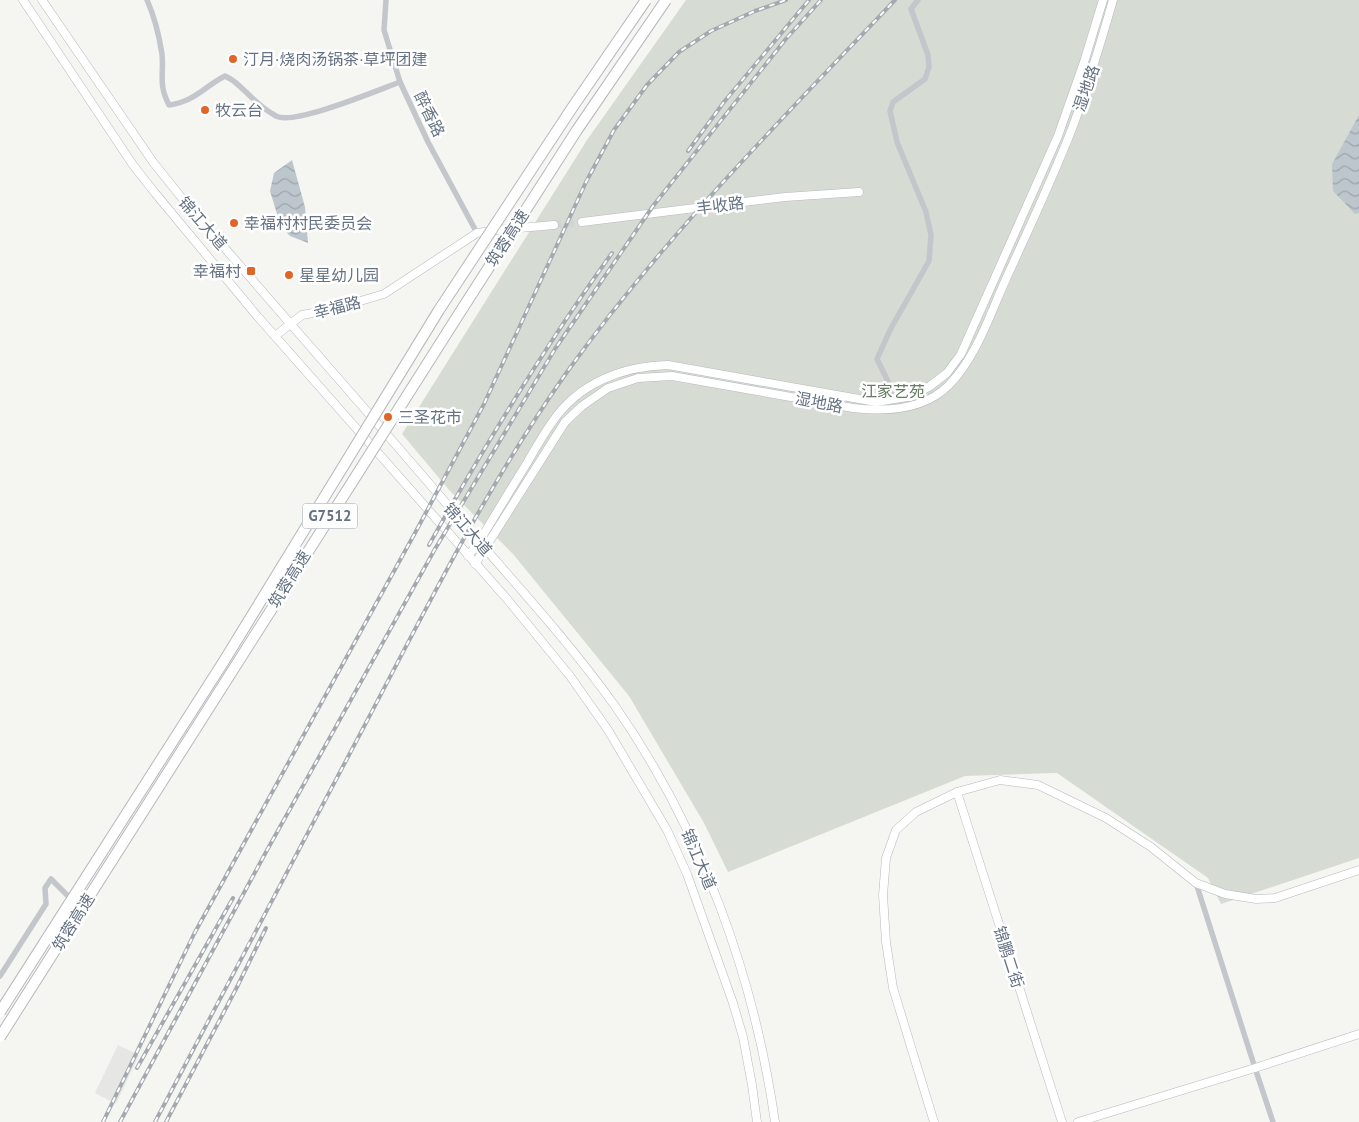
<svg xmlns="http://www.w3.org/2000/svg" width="1359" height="1122" font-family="'PT Sans','Noto Sans SC',sans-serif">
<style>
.built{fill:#e6e7e5}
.park{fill:#d6dcd3}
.water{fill:url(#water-waves)}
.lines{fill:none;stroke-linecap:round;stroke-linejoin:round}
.secondary-tunnel{stroke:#d1d5d6;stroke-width:8;stroke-dasharray:8 4;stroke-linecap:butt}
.secondary-casing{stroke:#b6b9be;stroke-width:9}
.street{stroke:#c3c6ca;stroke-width:5.5}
.secondary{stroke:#fff;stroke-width:8}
.rail-casing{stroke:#a4a8af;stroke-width:4}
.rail{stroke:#fff;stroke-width:2;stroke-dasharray:5.5;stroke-linecap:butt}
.highway-bridge-casing{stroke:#b6b8bc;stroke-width:12;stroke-linecap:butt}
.highway-bridge{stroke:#fff;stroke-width:10}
.poi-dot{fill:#e06527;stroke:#fff;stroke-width:2}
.labels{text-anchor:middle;stroke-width:5;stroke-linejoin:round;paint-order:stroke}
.shield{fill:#fff;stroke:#939ca8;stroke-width:1}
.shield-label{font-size:15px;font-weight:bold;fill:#657283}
.poi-label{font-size:16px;fill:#657283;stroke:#fff;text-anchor:start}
.street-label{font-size:16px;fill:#657283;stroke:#fff}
.park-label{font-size:16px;fill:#667a64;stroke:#fff}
</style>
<defs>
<pattern id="water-waves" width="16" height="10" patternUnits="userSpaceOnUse" patternTransform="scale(1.25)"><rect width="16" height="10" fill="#bcc6cc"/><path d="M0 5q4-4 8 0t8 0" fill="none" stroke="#9ca5ab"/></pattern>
</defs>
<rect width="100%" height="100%" fill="#f5f6f2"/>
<path class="built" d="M118,1045L139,1055L116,1104L95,1093Z"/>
<path class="park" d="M686,0H1359V858L1221,904L1208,878L1057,773L965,776L728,872L704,823L629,696L513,554L450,491L402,434L587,140Z"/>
<g class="water">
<path d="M1359,115V213L1355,214L1333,191L1332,164Z"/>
<path d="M292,160L305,207L308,243L290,236L281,227L270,191L274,173Z"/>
</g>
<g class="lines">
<path class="secondary-tunnel" d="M554,225L582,222"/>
<defs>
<g id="secondary">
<path d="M23,0L133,165L155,193L258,317L507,599L570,676L608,730L667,830L687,874L733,1003L743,1037L752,1085L757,1122"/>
<path d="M42,0L153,162L181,197C272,304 366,409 457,516C511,579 567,639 615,706C701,829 754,975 775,1122"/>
<path d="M582,222L785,197L859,192"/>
<path d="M275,336L302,315L330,310L384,294L477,233L507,229L554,225"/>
<path d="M468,556L479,542C495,515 511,489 527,463C535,449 543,435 553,421C579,383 623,366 668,365L876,402L913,396L930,386L947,373L961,354L1058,136L1085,59L1103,0"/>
<path d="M475,564L565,422L582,406L608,388L638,378L672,376L853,408C886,412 924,410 949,385C977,356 990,314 1006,279C1029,228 1053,178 1073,126C1088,85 1101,42 1113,0"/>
<path d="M957,792L1062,1122"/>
<path d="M934,1122L893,988L886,942L883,895L886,858L896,830L916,812L957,792L1000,780L1038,785L1106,818L1151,847L1196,883L1225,894L1256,899L1275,898L1359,870"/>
<path d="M1078,1122L1255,1068L1359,1034"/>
</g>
</defs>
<use href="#secondary" class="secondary-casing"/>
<g class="street">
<path d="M147,0C155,18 159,35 162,54C164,75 158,84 169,105C194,102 205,86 225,76C236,81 238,85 246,92C255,101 265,110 276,116C293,126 378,90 400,82"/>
<path d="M386,0L384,30L400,82L428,142L477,233"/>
<path d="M897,400L877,359L890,330L929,261L931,235L926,212L897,142L890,111L893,102L925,79L929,67L928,55L911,9L918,0"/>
<path d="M1196,883L1255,1068L1273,1122"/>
<path d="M0,976L46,904L45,888L51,879L82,910"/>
</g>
<use href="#secondary" class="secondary"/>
<defs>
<g id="rail">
<path d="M688,151L724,102L809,0"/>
<path d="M429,545C485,445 545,346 612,253"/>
<path d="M137,1068L233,898"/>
<path d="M103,1122L194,934L415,533L484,404L586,182L614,130L647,85L679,52L711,31L755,11L786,0"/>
<path d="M120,1122L266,852L435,549L555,349L653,206L785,40L821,0"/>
<path d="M155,1122C225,988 297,854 368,719C430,601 490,481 567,372C664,237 781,120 895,0"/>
<path d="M166,1122L236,989L266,928"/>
</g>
</defs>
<use href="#rail" class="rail-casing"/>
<use href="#rail" class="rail"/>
<defs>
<g id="highway-bridge">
<path d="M0,1012L224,661L439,310L572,108L646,0"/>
<path d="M0,1037L457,317L577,130L666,0"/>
</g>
</defs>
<use href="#highway-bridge" class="highway-bridge-casing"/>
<use href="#highway-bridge" class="highway-bridge"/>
</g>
<g class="poi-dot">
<circle cx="233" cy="59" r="5"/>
<circle cx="205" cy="110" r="5"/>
<circle cx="234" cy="223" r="5"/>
<rect x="246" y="266" width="10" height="10" rx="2.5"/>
<circle cx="289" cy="275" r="5"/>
<circle cx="388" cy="417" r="5"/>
</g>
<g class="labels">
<rect class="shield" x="302.5" y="503.5" width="55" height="25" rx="4"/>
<g class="shield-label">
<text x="330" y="521">G7512</text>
</g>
<g class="poi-label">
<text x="243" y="65">汀月·烧肉汤锅茶·草坪团建</text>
<text x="215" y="116">牧云台</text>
<text x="244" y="229">幸福村村民委员会</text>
<text x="241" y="277" text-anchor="end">幸福村</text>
<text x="299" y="281">星星幼儿园</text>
<text x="398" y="423">三圣花市</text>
</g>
<g class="street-label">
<text transform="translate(1086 88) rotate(-71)" y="6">湿地路</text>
<text transform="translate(430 114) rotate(64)" y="6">醉香路</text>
<text transform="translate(720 205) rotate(-7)" y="6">丰收路</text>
<text transform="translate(203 223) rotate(49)" y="6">锦江大道</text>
<text transform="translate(507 238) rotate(-57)" y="6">筑蓉高速</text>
<text transform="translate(337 307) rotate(-14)" y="6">幸福路</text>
<text transform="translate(819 402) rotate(11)" y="6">湿地路</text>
<text transform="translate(468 529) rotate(49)" y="6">锦江大道</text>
<text transform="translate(289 579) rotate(-58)" y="6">筑蓉高速</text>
<text transform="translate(699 859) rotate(67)" y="6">锦江大道</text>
<text transform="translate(73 922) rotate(-58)" y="6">筑蓉高速</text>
<text transform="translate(1009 957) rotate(72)" y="6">锦鹏二街</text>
</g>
<g class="park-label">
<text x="893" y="397">江家艺苑</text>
</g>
</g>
</svg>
